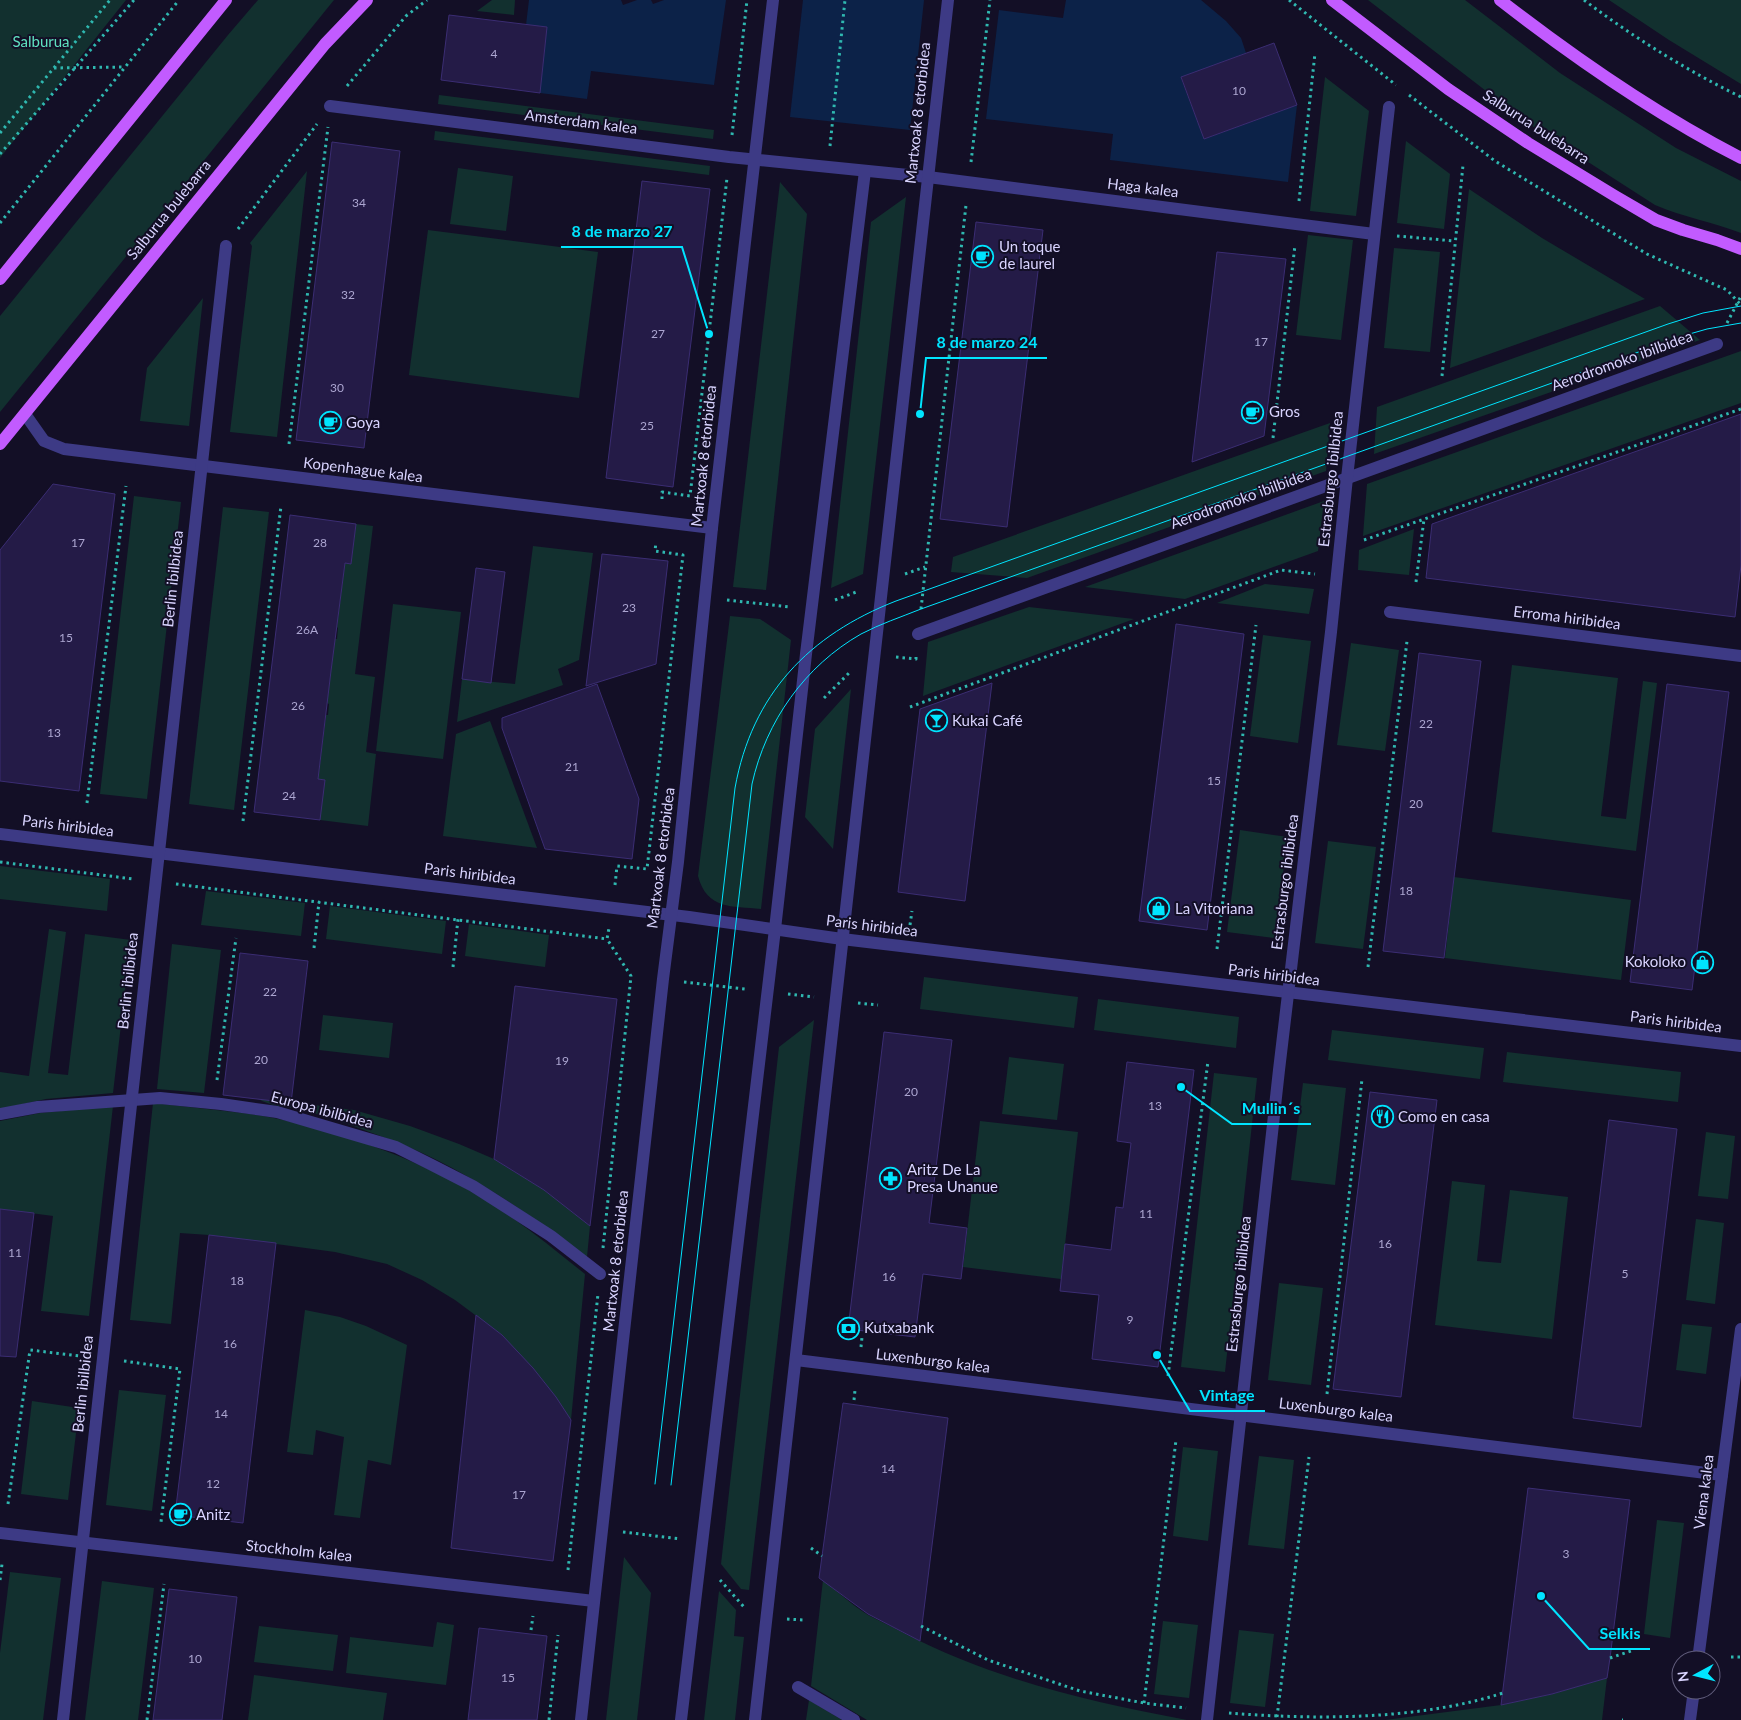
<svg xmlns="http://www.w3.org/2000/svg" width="1741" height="1720" font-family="Lato,sans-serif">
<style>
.green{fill:#12302f}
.water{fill:#0c2248}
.building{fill:#241b47;stroke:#3b2d73}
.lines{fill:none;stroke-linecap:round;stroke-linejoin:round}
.path{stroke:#2fb8b0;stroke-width:3;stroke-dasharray:2.5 4;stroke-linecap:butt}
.minor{stroke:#3d3a85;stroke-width:12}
.major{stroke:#c25bff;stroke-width:12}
.tram{stroke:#00e5ff;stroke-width:1}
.labels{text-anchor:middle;stroke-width:4;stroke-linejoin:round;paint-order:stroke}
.number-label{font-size:12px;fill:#aca6d1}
.park-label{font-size:15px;fill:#5fe0c0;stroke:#130f26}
.street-label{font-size:15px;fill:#d9d4ff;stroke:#130f26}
.poi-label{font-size:15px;fill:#d9d4ff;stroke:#130f26;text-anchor:start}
.leader{fill:none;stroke:#00e5ff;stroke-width:2}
.callout-dot{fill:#00e5ff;stroke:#130f26;stroke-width:2}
.callout-label{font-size:16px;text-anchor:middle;font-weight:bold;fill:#00e5ff;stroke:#130f26;stroke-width:4;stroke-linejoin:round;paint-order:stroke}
</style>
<rect width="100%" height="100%" fill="#130f26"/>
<g class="green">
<path d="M0,0H126L0,158Z"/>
<path d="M258,0H334L0,412V316L228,35Z"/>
<path d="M492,0H515L514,15L477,11Z"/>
<path d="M1368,0H1465L1560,73L1676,148L1741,181V233C1713,222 1683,217 1655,205L1529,124Z"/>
<path d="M1609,0H1741V84L1669,40Z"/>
<path d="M1325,77L1369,111L1356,216L1310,211Z"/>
<path d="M439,95L714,130L713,139L438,104Z"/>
<path d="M435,131L710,166L709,175L434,140Z"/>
<path d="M1406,141L1450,174L1444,229L1397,223Z"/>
<path d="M458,168L513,176L506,231L450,224Z"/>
<path d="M307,171L277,437L230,432L252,246L250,243Z"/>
<path d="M780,182L807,214L766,590L733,587Z"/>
<path d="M1469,189L1542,238L1645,299L1450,368Z"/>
<path d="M906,197L863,574L831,588L871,222Z"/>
<path d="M428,230L598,252L579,398L409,375Z"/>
<path d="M1308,235L1353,240L1341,340L1296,335Z"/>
<path d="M1394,248L1440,252L1430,352L1384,348Z"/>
<path d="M203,298L189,426L140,421L147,368Z"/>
<path d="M1660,306L1700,340L1374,454L1377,407Z"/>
<path d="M1741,351V403L1363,536L1367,484Z"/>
<path d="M1330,423L1326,471L1027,578L951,572L953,557Z"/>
<path d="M134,496L181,502L147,799L100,794Z"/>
<path d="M1324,501L1318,551L1185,599L1085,587Z"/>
<path d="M223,507L269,512L234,810L189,804Z"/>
<path d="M356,524L373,526L355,674L375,677L366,752L376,754L368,826L320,820L324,780L318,779L326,715H328L329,704L327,703L335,639H337L338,628L337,627L345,563L351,564Z"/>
<path d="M1414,529L1409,575L1358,570L1359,550Z"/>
<path d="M533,546L593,553L579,660L558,669L563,685L457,722L462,679L515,684Z"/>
<path d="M1265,584L1314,589L1309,614L1217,603Z"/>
<path d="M393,604L461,612L443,759L376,751Z"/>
<path d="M1029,607L1134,619L923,696L928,642Z"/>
<path d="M730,616L760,619L791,640L761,909C732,906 707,910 698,876Z"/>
<path d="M1263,635L1311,641L1298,743L1250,736Z"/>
<path d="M1351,643L1399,650L1385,751L1337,745Z"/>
<path d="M1512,665L1618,678L1601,816L1626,819L1643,681L1657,683L1636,851L1492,832Z"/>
<path d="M851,689L833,849L805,817L815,729Z"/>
<path d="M490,721L537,848L443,836L456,734Z"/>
<path d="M1240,830L1288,837L1274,938L1227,932Z"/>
<path d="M1328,841L1376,847L1363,949L1315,943Z"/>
<path d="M0,866L110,879L107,911L0,899Z"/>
<path d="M1454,877L1631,900L1621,980L1445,958Z"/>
<path d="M206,891L305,903L301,936L201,925Z"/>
<path d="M330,906L446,921L442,954L326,939Z"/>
<path d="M469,924L549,935L545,967L465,956Z"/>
<path d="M49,929L66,932L48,1073L68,1075L85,934L131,940L113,1093L46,1099L0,1109V1072L29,1076Z"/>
<path d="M172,944L221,950L204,1093L157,1089Z"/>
<path d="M924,977L1078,997L1074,1028L920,1009Z"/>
<path d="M1098,999L1239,1017L1236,1048L1094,1030Z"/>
<path d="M323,1015L393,1023L389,1058L319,1050Z"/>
<path d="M814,1020L749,1590L741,1589L721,1564L779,1047Z"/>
<path d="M1332,1030L1484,1048L1480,1079L1328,1060Z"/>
<path d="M1507,1052L1681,1072L1678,1102L1503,1082Z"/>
<path d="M1009,1057L1064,1064L1057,1120L1002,1114Z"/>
<path d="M1214,1073L1257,1078L1225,1372L1181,1367Z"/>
<path d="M1303,1083L1346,1088L1335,1185L1291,1180Z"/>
<path d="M257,1098L354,1110L410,1126L459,1144L494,1159L544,1190L590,1226L587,1257C526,1212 463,1167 391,1140C361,1129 332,1117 301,1110C286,1106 270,1107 257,1098Z"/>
<path d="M153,1103C186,1107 219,1110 251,1114C323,1125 399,1152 462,1186C506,1210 546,1243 585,1274L571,1420L502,1335L455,1300L422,1280L387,1264L335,1252L209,1235L180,1233L171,1324L130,1320Z"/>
<path d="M113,1106L89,1316L41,1311L53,1216L0,1209V1121L40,1113Z"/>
<path d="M980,1121L1078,1132L1061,1279L963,1267Z"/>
<path d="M1706,1132L1735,1136L1728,1199L1698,1196Z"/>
<path d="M1452,1181L1485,1185L1477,1261L1501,1263L1510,1190L1568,1197L1552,1339L1435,1325Z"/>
<path d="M1696,1219L1724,1223L1715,1304L1686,1300Z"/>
<path d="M1279,1283L1323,1288L1311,1385L1268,1380Z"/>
<path d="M305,1310L340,1317L366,1326L407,1345L391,1465L368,1460L360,1518L334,1515L344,1437L316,1430L313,1455L287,1452Z"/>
<path d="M1682,1324L1712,1327L1706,1374L1676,1370Z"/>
<path d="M119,1390L166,1395L152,1511L106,1505Z"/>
<path d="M32,1401L79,1408L68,1500L21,1494Z"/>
<path d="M1183,1447L1218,1451L1208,1541L1173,1536Z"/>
<path d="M1259,1456L1294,1460L1284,1549L1248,1545Z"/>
<path d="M1657,1520L1684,1523L1670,1638L1644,1634Z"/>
<path d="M624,1557L651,1593L637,1720H606Z"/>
<path d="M10,1572L61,1578L43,1720H0V1653Z"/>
<path d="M823,1580C838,1592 852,1605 868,1615C879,1621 891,1626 902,1632C992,1679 1089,1702 1187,1720H867L811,1686Z"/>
<path d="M102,1581L154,1588L138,1720H85Z"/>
<path d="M719,1591L736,1610L734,1636L744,1637L735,1720H704Z"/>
<path d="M1163,1621L1198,1625L1189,1698L1154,1694Z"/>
<path d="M437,1622L454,1625L446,1685L346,1673L350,1637L433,1647Z"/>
<path d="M259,1626L338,1635L333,1671L254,1662Z"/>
<path d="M1239,1630L1274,1634L1265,1707L1230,1703Z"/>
<path d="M254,1675L387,1693L383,1720H248Z"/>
<path d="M1607,1678L1602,1720H1385L1501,1705L1552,1694Z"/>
<path d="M809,1700L842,1720H806Z"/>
</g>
<g class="water">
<path d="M529,0H621L623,5L637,0H651L653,4L664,0H726L714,85L591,71L587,99L540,93L547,27L526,25Z"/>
<path d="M803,0H924L910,130L790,117Z"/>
<path d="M1066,0H1201L1226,21L1241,38L1246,53L1181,78L1204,139L1297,105L1288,182L1110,160L1113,134L986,119L999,10L1063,18Z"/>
</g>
<g class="building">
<path d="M449,15L547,27L540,93L441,80Z"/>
<path d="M1274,43L1297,105L1204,139L1181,77Z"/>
<path d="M332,142L400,151L364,448L296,440Z"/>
<path d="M642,181L710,189L673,487L606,478Z"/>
<path d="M976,222L1043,230L1007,527L940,519Z"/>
<path d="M1217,252L1286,259L1264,436L1192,462Z"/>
<path d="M1741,414V565L1735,617L1426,578L1432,524Z"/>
<path d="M53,484L115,494L79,791L0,781V550Z"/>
<path d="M290,515L356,524L351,564L345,563L331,671L318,779L325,780L320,820L254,812Z"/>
<path d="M602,554L668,561L656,664L586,686Z"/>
<path d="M476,568L505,572L491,683L462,679Z"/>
<path d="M1176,624L1244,634L1207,930L1139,921Z"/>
<path d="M1419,653L1481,661L1444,958L1383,951Z"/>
<path d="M992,683L965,901L898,892L920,709Z"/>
<path d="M597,684L639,799L632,859L545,849L502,728V718Z"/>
<path d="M1667,684L1729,692L1692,990L1630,982Z"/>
<path d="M240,953L308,961L291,1103L223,1095Z"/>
<path d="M515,986L617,999L590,1226L544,1190L494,1159Z"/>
<path d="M884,1032L952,1040L929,1223L967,1228L961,1279L923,1274L915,1337L848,1329Z"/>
<path d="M1127,1062L1194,1070L1158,1367L1092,1359L1099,1295L1060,1291L1065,1244L1111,1250L1116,1207L1123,1208L1131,1143L1117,1141Z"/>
<path d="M1370,1092L1437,1100L1401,1397L1333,1389Z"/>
<path d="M1609,1120L1677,1129L1641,1427L1573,1418Z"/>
<path d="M0,1209L34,1213L16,1357L0,1356Z"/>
<path d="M209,1235L276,1243L243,1523L175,1515Z"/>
<path d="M476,1315L502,1335L533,1368L556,1397L571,1420L553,1561L451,1548Z"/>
<path d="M843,1403L948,1418L920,1641L868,1614L819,1578Z"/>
<path d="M1528,1488L1630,1500L1610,1658L1607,1678L1552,1694L1501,1705Z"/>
<path d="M169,1589L237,1597L222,1720H153Z"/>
<path d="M479,1628L547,1636L537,1720H468Z"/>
</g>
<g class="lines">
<g class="path">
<path d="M1289,0L1396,85"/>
<path d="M1584,0C1633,37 1686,70 1741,97"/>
<path d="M54,68L125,67"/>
<path d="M347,86L406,16L427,0"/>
<path d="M1409,95L1495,161L1647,254L1727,290L1741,305"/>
<path d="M0,133L110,0"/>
<path d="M732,135L747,0"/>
<path d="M830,146L845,0"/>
<path d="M0,154L134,0"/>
<path d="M971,162L990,0"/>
<path d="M1299,201L1315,53"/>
<path d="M0,223L179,0"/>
<path d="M238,229L317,124"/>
<path d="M1397,236L1455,241"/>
<path d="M1727,323L1741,296"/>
<path d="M1442,376L1463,165"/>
<path d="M1273,438L1295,245"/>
<path d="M289,444L328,127"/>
<path d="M662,499V492L690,496L727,178"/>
<path d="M1364,540L1741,409"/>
<path d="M905,574L925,567"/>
<path d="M1416,582L1424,519"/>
<path d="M727,600L790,607"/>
<path d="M835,600L859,591"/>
<path d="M921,609L966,205"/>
<path d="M896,657L916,659V655"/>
<path d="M824,698L850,672"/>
<path d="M910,707L1281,570L1315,574"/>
<path d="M87,803L126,486"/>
<path d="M243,821L281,506"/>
<path d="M0,862L133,879"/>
<path d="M176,884L607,939"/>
<path d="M615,885L617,866L647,869L683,555L655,551L656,542"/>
<path d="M910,925L912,911"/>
<path d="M314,948L319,902"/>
<path d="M1217,949L1256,625"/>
<path d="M453,967L458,919"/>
<path d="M1368,967L1407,641"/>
<path d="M684,982L745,989"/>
<path d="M788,994L814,997"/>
<path d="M858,1003L878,1005"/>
<path d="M217,1080L236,938"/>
<path d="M603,1248L631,976L607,939L609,928"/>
<path d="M861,1347L862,1337"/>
<path d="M124,1361L180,1369L161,1522"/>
<path d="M1168,1376L1208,1061"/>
<path d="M1327,1394L1362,1079"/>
<path d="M854,1400L855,1390"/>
<path d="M8,1504L30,1350L80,1356"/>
<path d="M623,1532L681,1539"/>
<path d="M811,1548L822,1556"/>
<path d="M568,1570L598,1294"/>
<path d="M0,1580L2,1564"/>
<path d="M720,1580L744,1607"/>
<path d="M787,1619L804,1620"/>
<path d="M921,1626L988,1660L1080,1691L1144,1703L1186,1708"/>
<path d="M531,1630L533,1616"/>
<path d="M1731,1657H1741"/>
<path d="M1610,1658L1631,1651"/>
<path d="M1144,1703L1176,1440"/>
<path d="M1229,1713C1316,1720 1420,1720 1503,1693"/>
<path d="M1277,1717L1309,1457"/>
<path d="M147,1720L164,1584"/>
<path d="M549,1720L558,1635"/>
<path d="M1622,1720H1623"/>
</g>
<g class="minor">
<path d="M330,106L729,157L928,177L1374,234"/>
<path d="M25,414L44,441L64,449L712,528"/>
<path d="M1390,612L1741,656"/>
<path d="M918,634L1717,344"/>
<path d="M0,834L689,917L842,939L1741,1046"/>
<path d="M0,1114L38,1107L160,1098L221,1104L277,1112L396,1147L432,1165L473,1186L551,1236L600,1274"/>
<path d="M796,1360L1722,1475"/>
<path d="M0,1533L594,1601"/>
<path d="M1698,1660L1741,1329"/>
<path d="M798,1687L854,1720"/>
<path d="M63,1720L226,246"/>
<path d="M581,1720L663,979L678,862L712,528L773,0"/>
<path d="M681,1720L775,929L806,654L865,171"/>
<path d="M755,1720L948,0"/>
<path d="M1207,1720L1279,1070L1331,632L1347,478L1389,107"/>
<path d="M1690,1720L1694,1690"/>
</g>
<g class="major">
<path d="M1332,0L1448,89L1528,143L1615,196L1656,220L1683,230L1717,240L1741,249"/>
<path d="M1500,0C1576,59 1655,114 1741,158"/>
<path d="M0,279L226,0"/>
<path d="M0,444L325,44L367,0"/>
</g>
<g class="tram">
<path d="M655,1484L735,788C752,694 809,635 896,601L1668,324L1703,313L1741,306"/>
<path d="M671,1485L752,784C766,721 805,666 861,634C880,624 901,617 921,609L1686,335L1707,329L1741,323"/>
</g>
</g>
<defs>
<symbol id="cafe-ring" viewBox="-11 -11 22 22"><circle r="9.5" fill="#130f26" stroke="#00e5ff" stroke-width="1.5"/><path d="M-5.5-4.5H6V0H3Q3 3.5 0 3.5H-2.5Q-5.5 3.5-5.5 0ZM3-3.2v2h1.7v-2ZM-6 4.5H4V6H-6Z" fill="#00e5ff"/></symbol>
<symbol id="bar-ring" viewBox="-11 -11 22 22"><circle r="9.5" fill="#130f26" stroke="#00e5ff" stroke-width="1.5"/><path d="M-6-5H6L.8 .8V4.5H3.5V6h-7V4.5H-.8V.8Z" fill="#00e5ff"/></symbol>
<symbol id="shop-ring" viewBox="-11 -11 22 22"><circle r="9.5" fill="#130f26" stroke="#00e5ff" stroke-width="1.5"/><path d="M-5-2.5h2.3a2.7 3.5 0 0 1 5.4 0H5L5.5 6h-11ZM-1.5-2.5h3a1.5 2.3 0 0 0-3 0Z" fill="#00e5ff"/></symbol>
<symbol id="restaurant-ring" viewBox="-11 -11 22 22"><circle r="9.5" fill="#130f26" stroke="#00e5ff" stroke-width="1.5"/><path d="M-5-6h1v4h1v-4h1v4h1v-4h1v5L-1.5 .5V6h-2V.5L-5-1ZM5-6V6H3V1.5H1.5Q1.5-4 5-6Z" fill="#00e5ff"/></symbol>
<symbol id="pharmacy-ring" viewBox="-11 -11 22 22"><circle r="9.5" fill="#130f26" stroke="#00e5ff" stroke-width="1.5"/><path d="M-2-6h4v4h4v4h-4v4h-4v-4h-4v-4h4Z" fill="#00e5ff"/></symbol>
<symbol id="bank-ring" viewBox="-11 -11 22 22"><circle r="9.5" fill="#130f26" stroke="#00e5ff" stroke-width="1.5"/><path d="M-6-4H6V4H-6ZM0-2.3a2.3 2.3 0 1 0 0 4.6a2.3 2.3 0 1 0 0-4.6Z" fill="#00e5ff"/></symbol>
</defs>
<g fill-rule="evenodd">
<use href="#cafe-ring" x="970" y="244" width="25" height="25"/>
<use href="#cafe-ring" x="1240" y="400" width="25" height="25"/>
<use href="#cafe-ring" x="318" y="410" width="25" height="25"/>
<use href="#bar-ring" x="924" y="708" width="25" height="25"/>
<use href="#shop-ring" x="1146" y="896" width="25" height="25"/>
<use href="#shop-ring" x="1690" y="950" width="25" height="25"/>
<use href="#restaurant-ring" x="1370" y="1104" width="25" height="25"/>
<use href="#pharmacy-ring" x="878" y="1166" width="25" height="25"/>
<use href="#bank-ring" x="836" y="1316" width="25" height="25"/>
<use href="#cafe-ring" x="168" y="1502" width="25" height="25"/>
</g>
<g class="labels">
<g class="number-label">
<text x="494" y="58">4</text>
<text x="1239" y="95">10</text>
<text x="359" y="207">34</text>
<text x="348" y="299">32</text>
<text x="658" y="338">27</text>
<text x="1261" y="346">17</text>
<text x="337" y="392">30</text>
<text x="647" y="430">25</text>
<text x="78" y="547">17</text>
<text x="320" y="547">28</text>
<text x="629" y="612">23</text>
<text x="307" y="634">26A</text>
<text x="66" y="642">15</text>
<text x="298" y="710">26</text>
<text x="1426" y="728">22</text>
<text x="54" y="737">13</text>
<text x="572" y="771">21</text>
<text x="1214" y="785">15</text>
<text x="289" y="800">24</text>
<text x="1416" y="808">20</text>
<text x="1406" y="895">18</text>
<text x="270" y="996">22</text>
<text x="261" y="1064">20</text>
<text x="562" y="1065">19</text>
<text x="911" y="1096">20</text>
<text x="1155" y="1110">13</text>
<text x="1146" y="1218">11</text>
<text x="1385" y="1248">16</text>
<text x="15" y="1257">11</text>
<text x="1625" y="1278">5</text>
<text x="889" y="1281">16</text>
<text x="237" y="1285">18</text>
<text x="1130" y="1324">9</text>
<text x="230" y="1348">16</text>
<text x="221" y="1418">14</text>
<text x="888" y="1473">14</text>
<text x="213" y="1488">12</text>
<text x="519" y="1499">17</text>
<text x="1566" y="1558">3</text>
<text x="195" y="1663">10</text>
<text x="508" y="1682">15</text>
</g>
<g class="park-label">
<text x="41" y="47">Salburua</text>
</g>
<g class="street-label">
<text transform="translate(918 113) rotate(-84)" y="5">Martxoak 8 etorbidea</text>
<text transform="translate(581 122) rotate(7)" y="5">Amsterdam kalea</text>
<text transform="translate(1536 127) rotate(33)" y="5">Salburua bulebarra</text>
<text transform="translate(1143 188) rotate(7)" y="5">Haga kalea</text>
<text transform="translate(169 210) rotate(-51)" y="5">Salburua bulebarra</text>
<text transform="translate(1622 361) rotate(-20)" y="5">Aerodromoko ibilbidea</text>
<text transform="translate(704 456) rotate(-84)" y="5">Martxoak 8 etorbidea</text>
<text transform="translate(363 470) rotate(7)" y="5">Kopenhague kalea</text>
<text transform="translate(1331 479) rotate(-84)" y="5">Estrasburgo ibilbidea</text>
<text transform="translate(1241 499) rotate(-20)" y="5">Aerodromoko ibilbidea</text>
<text transform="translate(173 579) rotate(-84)" y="5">Berlin ibilbidea</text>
<text transform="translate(1567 618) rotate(7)" y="5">Erroma hiribidea</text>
<text transform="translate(68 826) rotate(7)" y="5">Paris hiribidea</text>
<text transform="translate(661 858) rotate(-83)" y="5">Martxoak 8 etorbidea</text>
<text transform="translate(470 874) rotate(7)" y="5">Paris hiribidea</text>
<text transform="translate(1285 882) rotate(-83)" y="5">Estrasburgo ibilbidea</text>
<text transform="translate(872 926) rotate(7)" y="5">Paris hiribidea</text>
<text transform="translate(1274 975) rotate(7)" y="5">Paris hiribidea</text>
<text transform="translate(128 981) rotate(-84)" y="5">Berlin ibilbidea</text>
<text transform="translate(1676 1022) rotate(7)" y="5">Paris hiribidea</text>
<text transform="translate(322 1110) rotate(15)" y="5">Europa ibilbidea</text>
<text transform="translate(616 1261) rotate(-84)" y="5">Martxoak 8 etorbidea</text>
<text transform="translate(1239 1284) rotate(-84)" y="5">Estrasburgo ibilbidea</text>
<text transform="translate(933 1361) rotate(7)" y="5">Luxenburgo kalea</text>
<text transform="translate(83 1384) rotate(-84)" y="5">Berlin ibilbidea</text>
<text transform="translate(1336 1410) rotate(7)" y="5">Luxenburgo kalea</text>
<text transform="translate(1704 1492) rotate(-83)" y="5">Viena kalea</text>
<text transform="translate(299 1551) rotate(6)" y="5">Stockholm kalea</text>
</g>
<g class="poi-label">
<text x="999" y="252">Un toque<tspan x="999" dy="17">de laurel</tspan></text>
<text x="1269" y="417">Gros</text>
<text x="346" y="428">Goya</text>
<text x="952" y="726">Kukai Café</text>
<text x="1175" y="914">La Vitoriana</text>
<text x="1686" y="967" text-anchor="end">Kokoloko</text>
<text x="1398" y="1122">Como en casa</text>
<text x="907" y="1175">Aritz De La<tspan x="907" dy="17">Presa Unanue</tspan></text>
<text x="864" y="1333">Kutxabank</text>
<text x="196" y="1520">Anitz</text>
</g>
</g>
<path class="leader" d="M709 334L682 247H561M920 414L926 358H1047M1181 1087L1232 1124H1311M1157 1355L1190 1411H1265M1541 1596L1589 1649H1650"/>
<g class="callout-dot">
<circle cx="709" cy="334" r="5"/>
<circle cx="920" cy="414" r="5"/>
<circle cx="1181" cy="1087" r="5"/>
<circle cx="1157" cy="1355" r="5"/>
<circle cx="1541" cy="1596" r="5"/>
</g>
<g class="callout-label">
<text x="622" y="237">8 de marzo 27</text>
<text x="987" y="348">8 de marzo 24</text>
<text x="1271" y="1114">Mullin´s</text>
<text x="1227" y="1401">Vintage</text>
<text x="1620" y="1639">Selkis</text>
</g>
<g transform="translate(1696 1675) rotate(263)"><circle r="24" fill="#130f26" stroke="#625e7d"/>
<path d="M0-4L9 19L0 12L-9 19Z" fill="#00e5ff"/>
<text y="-8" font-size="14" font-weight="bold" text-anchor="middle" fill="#d9d4ff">N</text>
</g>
</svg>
